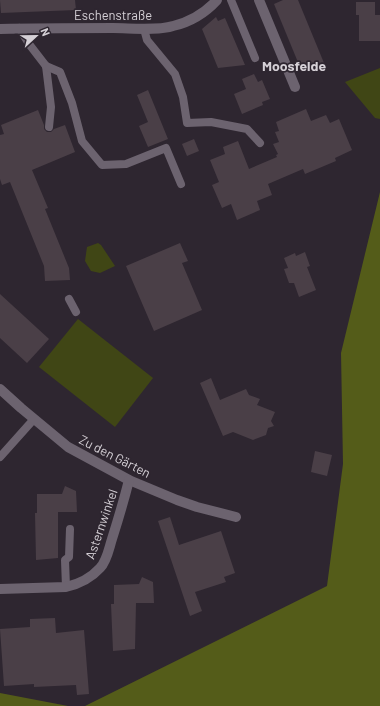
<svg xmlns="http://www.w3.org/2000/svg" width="380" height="706" font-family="Barlow,sans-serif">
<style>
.green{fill:#404615}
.forest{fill:#545c19}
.building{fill:#4a3f47}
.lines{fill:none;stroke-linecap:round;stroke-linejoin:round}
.service{stroke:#6c636f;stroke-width:8}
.minor{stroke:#6c636f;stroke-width:10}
.labels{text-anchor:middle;stroke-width:3.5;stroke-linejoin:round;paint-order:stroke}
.street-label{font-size:13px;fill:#d5d0d6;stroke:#2e2630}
.neighbourhood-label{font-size:14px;font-weight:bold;fill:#d5d0d6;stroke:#2e2630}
</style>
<rect width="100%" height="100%" fill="#2e2630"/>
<g class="green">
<path d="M380,68V119L375,118L345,82Z"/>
<path d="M98,243L101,245L115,266L100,273L91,271L85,261L87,247Z"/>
<path d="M78,319L153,378L115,427L39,367Z"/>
</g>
<g class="forest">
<path d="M380,192V706H85L327,586L343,464L341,353Z"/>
<path d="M0,693L68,706H0Z"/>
</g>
<g class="building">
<path d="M0,0H75L76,10L1,13Z"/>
<path d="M283,0H298L324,63L302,72L274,4Z"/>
<path d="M356,2H375V15H380V41H359V15H356Z"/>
<path d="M216,17L218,21L225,18L245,65L218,68L202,29Z"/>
<path d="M254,74L258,82L262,80L270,99L262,102L263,105L242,114L234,94L246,89L242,79Z"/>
<path d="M148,90L168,139L148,147L139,126L148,122L137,95Z"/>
<path d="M306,109L311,121L326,115L330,123L339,119L352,150L335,158L336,161L305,174L303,169L268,184L272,195L257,201L260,210L237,220L231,204L222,208L212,185L219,182L210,160L225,154L223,147L238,141L249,169L277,157L276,155L278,154L273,144L279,142L275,132L279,131L276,122Z"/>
<path d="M38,110L44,125V129L47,132H51L54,129L65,125L75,152L32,170L48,208L45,209L69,268L70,280L45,281L44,266L10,182L2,185L0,179V135L4,134L1,125Z"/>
<path d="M194,139L199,151L187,156L182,144Z"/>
<path d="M180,243L188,261L182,263L202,310L154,331L126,266Z"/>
<path d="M305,252L310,266L307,267L316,290L299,297L294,283H289L284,269L288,268L284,258L295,253L296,256Z"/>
<path d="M0,294L49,339L27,363L0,338Z"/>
<path d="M211,378L220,400L246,389L249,395L260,399L257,405L275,412L271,421L274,426L268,428L266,435L253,440L233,432L223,436L200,383Z"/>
<path d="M315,451L332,455L327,476L311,472Z"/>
<path d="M65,486L76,491L77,512H58V558L36,560L35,513H37V494H62Z"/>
<path d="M170,517L179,545L221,531L235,573L224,577L226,582L195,592L202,611L190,616L158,521Z"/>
<path d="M142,577L153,582L154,603H136L135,649L113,651L111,604H114V585L139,584Z"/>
<path d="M55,618L56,633L84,630L89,694L77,695L76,685L34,687V684L4,686L0,629L30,627V619Z"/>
</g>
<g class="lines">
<g class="service">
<path d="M231,0L255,58"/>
<path d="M19,28L29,44L46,66L51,107L49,127"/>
<path d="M144,29L147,40L175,74L183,97L187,123L211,122L247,129L260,143"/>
<path d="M46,66L60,72L72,103L82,141L102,165L126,164L166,148L181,184"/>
<path d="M69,299L76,312"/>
<path d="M0,457L34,419"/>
<path d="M66,587L65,560L69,557L70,529"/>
</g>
<g class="minor">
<path d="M259,0L295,87"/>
<path d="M0,29C38,28 75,28 113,28C130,28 158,31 173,26C190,22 206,12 217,0"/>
<path d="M0,389L21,408L68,447L129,480L177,500L197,507L236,517"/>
<path d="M0,589L66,587C79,584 91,578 100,568C107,561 109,548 112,539C118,520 124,500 129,480"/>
</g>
</g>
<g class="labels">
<g class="street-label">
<text x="113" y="20">Eschenstraße</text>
<text transform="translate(115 456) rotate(27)" y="5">Zu den Gärten</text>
<text transform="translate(101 524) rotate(-71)" y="5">Asternwinkel</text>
</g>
<g class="neighbourhood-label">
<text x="294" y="71">Moosfelde</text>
</g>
</g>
<g transform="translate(36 36) rotate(68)" stroke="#2e2630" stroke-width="3" paint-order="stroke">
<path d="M0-3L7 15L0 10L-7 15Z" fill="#d5d0d6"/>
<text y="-6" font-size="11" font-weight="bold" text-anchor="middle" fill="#d5d0d6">N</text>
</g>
</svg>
